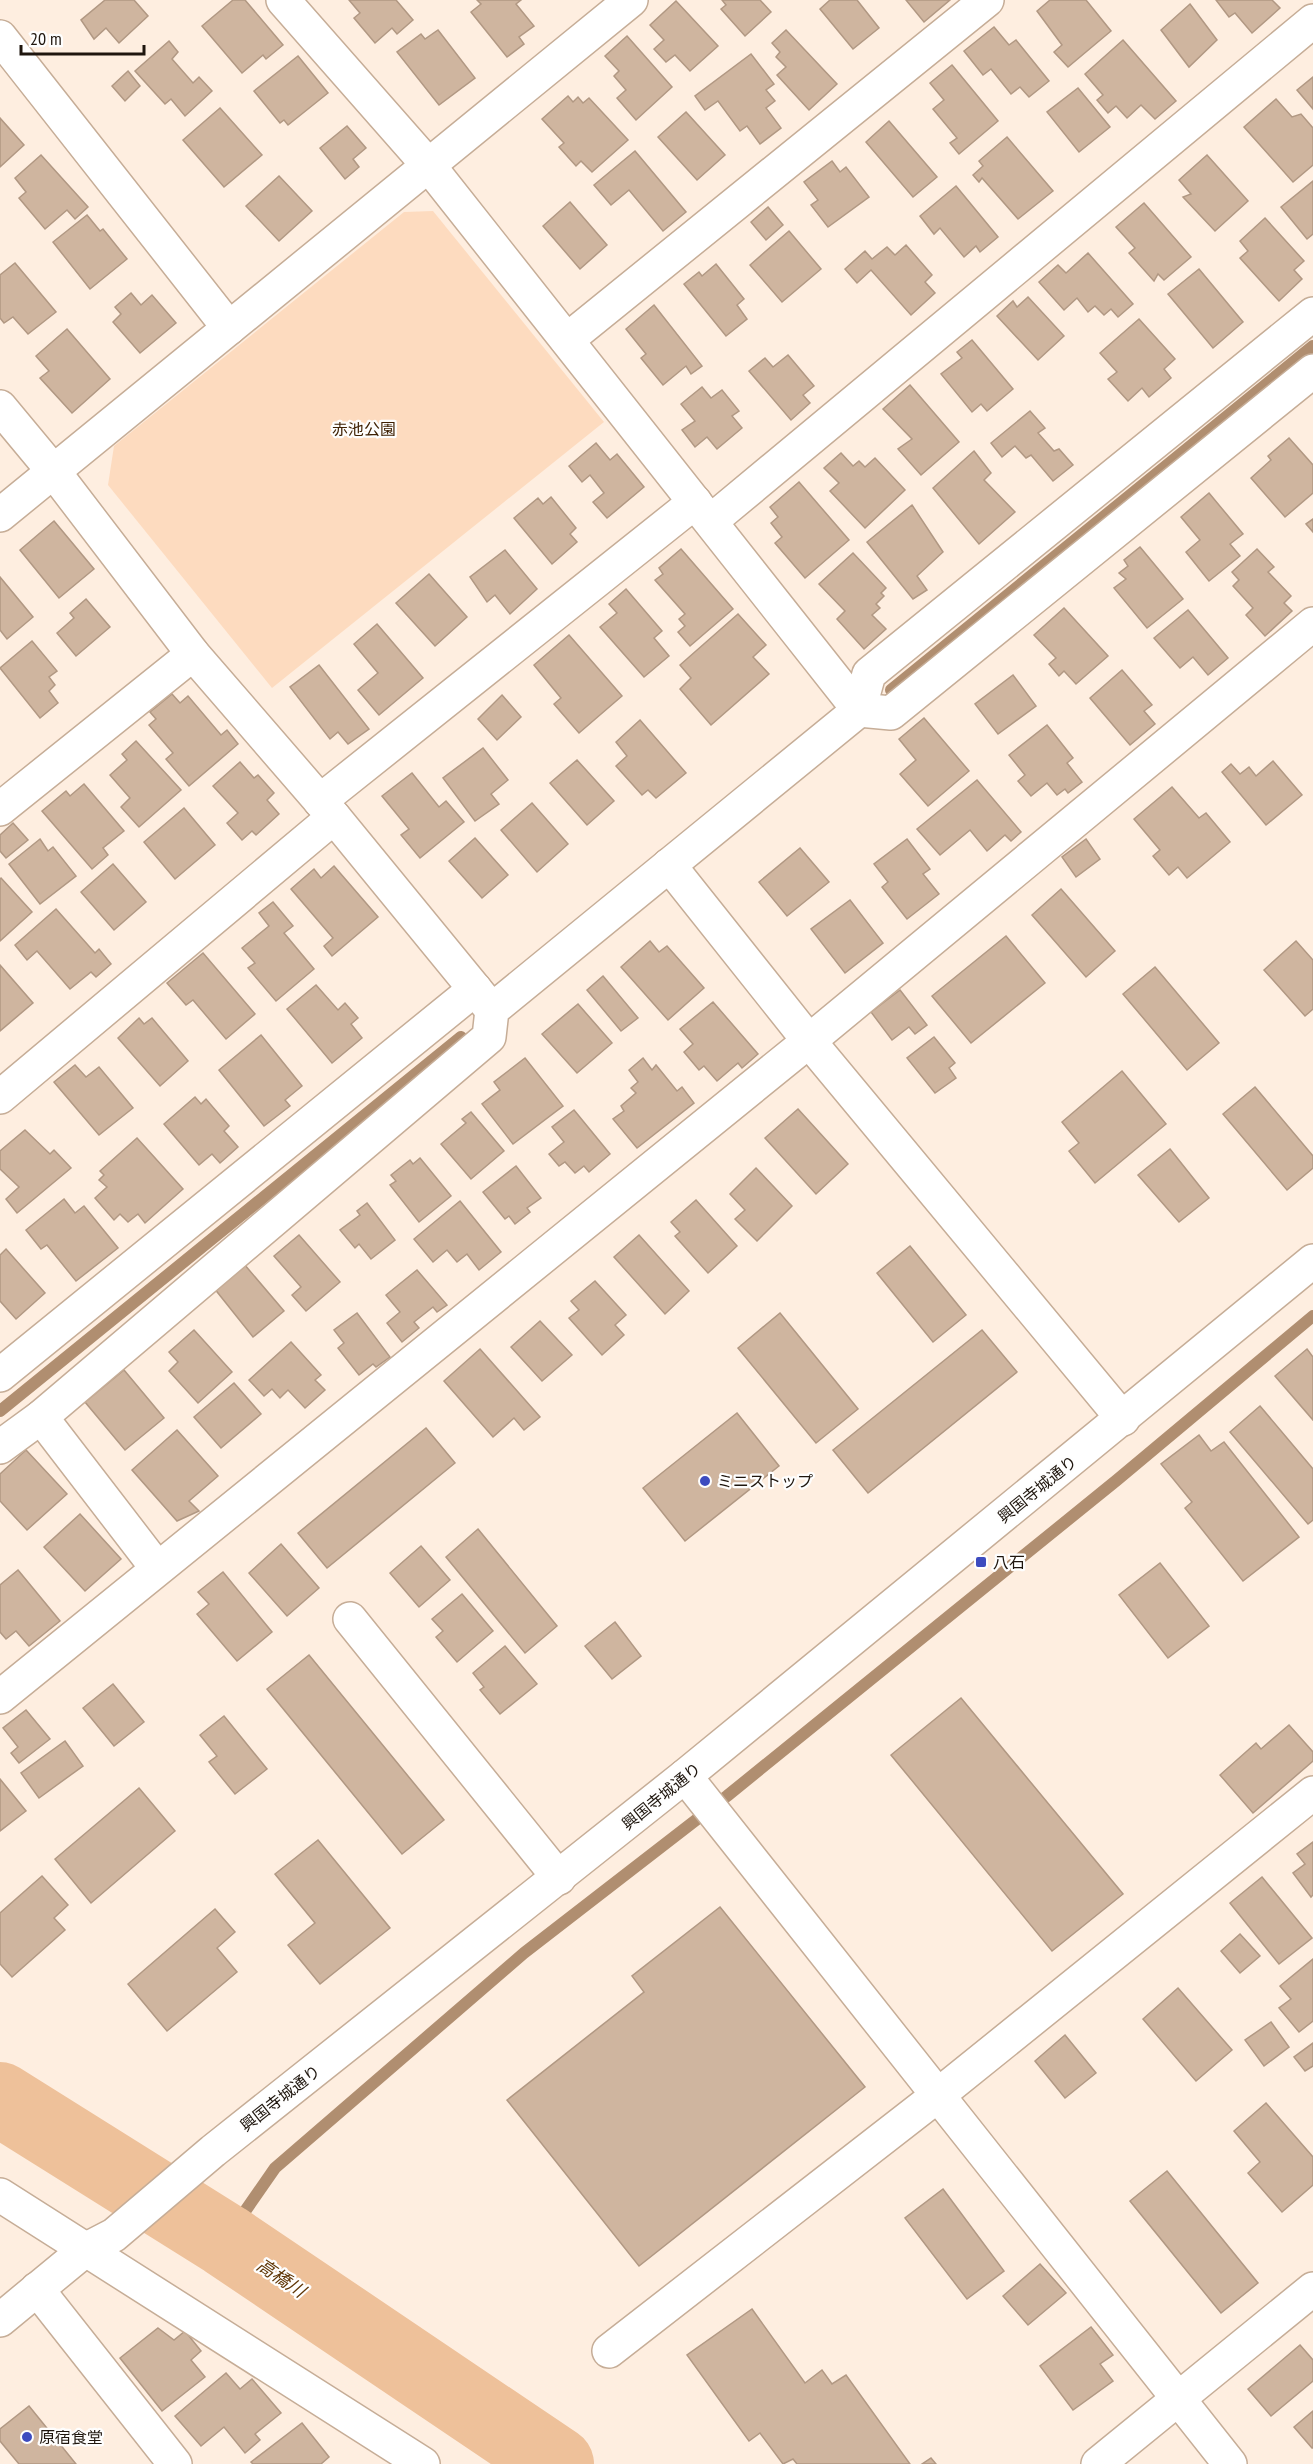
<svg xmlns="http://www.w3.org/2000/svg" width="1313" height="2464" font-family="'PT Sans Narrow','Noto Sans JP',sans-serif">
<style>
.green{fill:#fddbbf}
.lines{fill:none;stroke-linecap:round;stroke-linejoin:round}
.stream{stroke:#b08e70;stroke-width:12}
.river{stroke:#eec19a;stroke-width:74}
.building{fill:#cfb59f;stroke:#b19883;stroke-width:1.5}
.minor-casing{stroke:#c6ad97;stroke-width:36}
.major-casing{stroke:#c6ad97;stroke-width:36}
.minor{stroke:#fff;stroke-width:33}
.major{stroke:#fff;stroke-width:33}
.poi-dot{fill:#3d4bbf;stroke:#fefefe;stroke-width:2}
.labels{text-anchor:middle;stroke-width:4.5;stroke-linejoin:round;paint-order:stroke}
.park-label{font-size:16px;fill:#3f2103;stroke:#fefefe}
.poi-label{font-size:16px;fill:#1f160e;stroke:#fefefe;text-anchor:start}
.street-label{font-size:16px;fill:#1f160e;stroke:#fefefe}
.water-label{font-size:18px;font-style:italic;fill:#603606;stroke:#fefefe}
</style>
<rect width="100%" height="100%" fill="#feeee0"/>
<path class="green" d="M433,211L604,422L272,688L108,485L114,446L404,212Z"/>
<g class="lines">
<g class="stream">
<path d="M891,690L1313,346"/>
<path d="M0,1411L461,1037"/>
<path d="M225,2240L275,2168L524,1953L727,1796L1117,1480L1313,1316"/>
</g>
<path class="river" d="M0,2099L225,2240L557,2464"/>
</g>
<g class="building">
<path d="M105,0H134L148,16L119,43L106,28L94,39L81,20Z"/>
<path d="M233,0H245L283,45L266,59L263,55L242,73L202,26Z"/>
<path d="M349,0H396L413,20L397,34L392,28L375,43L354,18L360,13Z"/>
<path d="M477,0H521L516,4L534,26L519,37L524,44L507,57L471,12L481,4Z"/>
<path d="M722,0H760L771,12L745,36L721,9L726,5Z"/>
<path d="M830,0H857L879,28L853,49L820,9Z"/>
<path d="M906,0H950L924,22Z"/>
<path d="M1050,0H1086L1111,31L1068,67L1054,52L1062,45L1037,11Z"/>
<path d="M1216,0H1272L1280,8L1252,33L1235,13L1229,17Z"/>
<path d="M676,1L718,46L690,71L675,55L666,62L654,49L664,40L650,25Z"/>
<path d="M1190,4L1217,40L1189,67L1161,30Z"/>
<path d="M994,27L1009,45L1016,40L1049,81L1029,97L1020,87L1011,94L991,69L983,75L964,51Z"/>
<path d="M438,30L475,78L439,105L397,52L421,34L425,39Z"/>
<path d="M786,30L837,84L809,110L777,75L786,67L776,57L780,52L772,43Z"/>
<path d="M627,36L672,87L636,120L617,98L626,90L614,76L619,71L605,56Z"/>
<path d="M1123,40L1176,101L1155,119L1141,105L1127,118L1116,106L1108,113L1097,100L1103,95L1085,74Z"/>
<path d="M169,41L178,52L172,59L193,83L199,77L212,91L185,116L171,99L165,104L135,71Z"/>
<path d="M751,54L774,84L766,90L775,101L766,108L781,128L760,144L747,126L740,131L718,101L705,110L695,96Z"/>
<path d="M298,56L328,93L288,125L284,120L280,123L254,91Z"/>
<path d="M952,65L998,121L959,154L950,143L957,138L933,109L944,100L930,83Z"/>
<path d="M128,71L140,86L125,101L112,86Z"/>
<path d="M1313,77V109L1297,90Z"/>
<path d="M1078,88L1110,127L1079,152L1047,112Z"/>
<path d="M568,96L573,102L578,97L583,103L589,98L628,140L592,172L581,161L576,166L559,147L564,143L542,119Z"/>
<path d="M1276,99L1292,117L1301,114L1313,128V165L1293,182L1244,127Z"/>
<path d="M220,108L262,155L224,187L183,140Z"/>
<path d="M686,112L725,155L697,180L658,137Z"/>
<path d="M0,118L24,145L0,167Z"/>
<path d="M889,121L937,177L913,197L866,142Z"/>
<path d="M347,126L366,148L353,159L359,167L345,179L320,148Z"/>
<path d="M1007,137L1053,191L1018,219L982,178L979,182L973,175L983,166L979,161Z"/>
<path d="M635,151L686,212L663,231L629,190L611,205L594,185Z"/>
<path d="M41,155L88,207L75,219L67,210L45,229L19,198L26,192L15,178Z"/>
<path d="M1207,155L1248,201L1215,231L1183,197L1191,194L1179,180Z"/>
<path d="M832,161L840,172L846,167L869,197L828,227L811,205L818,200L804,182Z"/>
<path d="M279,176L312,211L279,241L246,206Z"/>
<path d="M1313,181V234L1307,239L1281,207Z"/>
<path d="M956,186L998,237L980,252L976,246L964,257L940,228L934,234L920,216Z"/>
<path d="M570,202L607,245L580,269L543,226Z"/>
<path d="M1144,203L1191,257L1164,280L1158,274L1154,281L1129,253L1135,248L1116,227Z"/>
<path d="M768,207L783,225L766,240L751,222Z"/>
<path d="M87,215L100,231L103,229L127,259L90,289L53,242Z"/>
<path d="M1265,218L1304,261L1294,270L1302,279L1279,301L1240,258L1248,251L1240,241Z"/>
<path d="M789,231L821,269L782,302L750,265Z"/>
<path d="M906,245L932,275L925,282L935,293L911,315L871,270L857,283L845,269L865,251L872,259L887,247L895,255Z"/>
<path d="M1088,253L1133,304L1118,317L1111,309L1104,315L1095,306L1088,312L1077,298L1064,310L1039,282L1058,265L1066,273Z"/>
<path d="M15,263L56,312L28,334L13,317L4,323L0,318V275Z"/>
<path d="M716,264L744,299L737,305L747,319L726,336L684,284L699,272L702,276Z"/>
<path d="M1199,269L1243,322L1213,348L1168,294Z"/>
<path d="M131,293L141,305L152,295L176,323L140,353L113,322L121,314L115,307Z"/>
<path d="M1028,297L1064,336L1038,360L997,316L1013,301L1017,307Z"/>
<path d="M654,305L702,366L691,374L686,366L663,385L641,358L646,354L626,329Z"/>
<path d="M1139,319L1175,359L1164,369L1171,378L1149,397L1142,388L1128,401L1108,379L1117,372L1100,353Z"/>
<path d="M67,329L110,379L72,413L40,378L49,371L36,356Z"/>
<path d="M972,340L1013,389L987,411L981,404L972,412L941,374L962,358L957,352Z"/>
<path d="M788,355L814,386L803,395L810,403L791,420L749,371L765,358L773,367Z"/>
<path d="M910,385L959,442L921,475L898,449L912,439L883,409Z"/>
<path d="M702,387L711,398L722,390L739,411L732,416L742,428L717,449L707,437L695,447L682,430L695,421L681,404Z"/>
<path d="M1030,411L1045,428L1038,433L1054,451L1059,449L1073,465L1053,481L1031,455L1026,458L1015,446L1002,457L991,443Z"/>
<path d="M1289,438L1313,465V493L1285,517L1251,478L1271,460L1268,456Z"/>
<path d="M596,443L610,460L617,454L644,487L607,518L593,502L604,493L590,475L582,482L569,466Z"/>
<path d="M974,451L991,473L984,480L1015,512L979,544L933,488Z"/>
<path d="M841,453L853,466L859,461L865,467L875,458L905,490L865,528L830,491L839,483L824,468Z"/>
<path d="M799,482L849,540L805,578L775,543L782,537L771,523L778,517L770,507Z"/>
<path d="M1209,493L1243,534L1230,544L1240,556L1209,581L1186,552L1200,540L1181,517Z"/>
<path d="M551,497L576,528L570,534L577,542L552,564L514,518L538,498L543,504Z"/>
<path d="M912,505L943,552L917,576L927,590L913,599L867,542Z"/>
<path d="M1313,519V532L1306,524Z"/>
<path d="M54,521L94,569L59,598L20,550Z"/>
<path d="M1140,547L1183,599L1147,628L1114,588L1126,579L1119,573L1128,566L1124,560Z"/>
<path d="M681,549L733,609L690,646L678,632L685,626L679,619L685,614L655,580L663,574L659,568Z"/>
<path d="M1257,549L1274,567L1268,572L1291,596L1284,603L1292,611L1265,636L1246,615L1253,608L1233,586L1239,580L1232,572Z"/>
<path d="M505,550L537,589L510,614L495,595L487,602L470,577Z"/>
<path d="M853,553L886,588L881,593L884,596L876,604L880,608L872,615L886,629L864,649L837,619L845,611L819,584Z"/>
<path d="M429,574L467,617L435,646L396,603Z"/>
<path d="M0,577L33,617L7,639L0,630Z"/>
<path d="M626,589L662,631L654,638L669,656L644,677L600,627L617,613L609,604Z"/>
<path d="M86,599L110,627L76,656L57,633L74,618L70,613Z"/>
<path d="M1064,608L1108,656L1076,684L1064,671L1059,676L1049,664L1056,658L1034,635Z"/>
<path d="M1188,610L1228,658L1208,675L1193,657L1180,668L1154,638Z"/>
<path d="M738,614L766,645L753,657L769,674L711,725L680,689L691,678L680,665Z"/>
<path d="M377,624L423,678L379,715L358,690L378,673L354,644Z"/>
<path d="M569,635L622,696L579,733L554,704L561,698L534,665Z"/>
<path d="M32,641L57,671L49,677L55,685L49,691L58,703L40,718L0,668Z"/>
<path d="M319,665L369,729L348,744L338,732L330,739L290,687Z"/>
<path d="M1122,670L1152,705L1144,711L1155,724L1130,745L1090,698Z"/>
<path d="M1013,675L1036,706L998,734L975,704Z"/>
<path d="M172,694L180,703L188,696L221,735L227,730L238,744L189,786L166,759L173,753L149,725L156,719L150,712Z"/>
<path d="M502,695L521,717L497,740L478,719Z"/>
<path d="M924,718L969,771L928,806L900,774L916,760L899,739Z"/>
<path d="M640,720L686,773L656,798L648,790L642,795L616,766L627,756L616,742Z"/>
<path d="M1047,725L1073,758L1067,763L1082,782L1068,793L1065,789L1057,795L1047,783L1031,796L1018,781L1025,775L1009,755Z"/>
<path d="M136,741L181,790L139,827L121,807L130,798L110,775L127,760L122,754Z"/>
<path d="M483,748L508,780L491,794L499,804L475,821L443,778Z"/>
<path d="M577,760L614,801L587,825L550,783Z"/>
<path d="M1273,761L1302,795L1266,825L1222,772L1231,764L1240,774L1249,767L1256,776Z"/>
<path d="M240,762L254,778L258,775L274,793L267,800L279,814L256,835L252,831L242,840L227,823L238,813L213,786Z"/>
<path d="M412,773L439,807L446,801L464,822L420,858L401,835L409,829L382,796Z"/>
<path d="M977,780L1021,832L1011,841L1005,835L987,851L970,830L940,855L917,829Z"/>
<path d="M84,784L124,831L103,848L108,855L92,869L42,811L66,791L70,796Z"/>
<path d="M1172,787L1199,818L1206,813L1230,842L1187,878L1178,867L1169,875L1153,856L1160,850L1134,819Z"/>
<path d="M532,803L568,844L537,872L501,830Z"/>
<path d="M184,808L215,845L175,879L144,842Z"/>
<path d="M13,823L28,840L6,858L0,851V835Z"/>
<path d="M475,838L508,875L482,898L449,861Z"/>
<path d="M40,839L48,851L53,847L76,876L40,904L9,864Z"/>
<path d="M907,839L930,869L923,874L939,894L907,919L882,887L888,882L874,864Z"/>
<path d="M1086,839L1100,859L1076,877L1062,857Z"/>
<path d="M800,848L829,882L787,916L759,882Z"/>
<path d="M113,864L146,902L114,930L81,892Z"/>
<path d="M334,866L378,917L332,956L324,946L333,938L291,889L314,869L321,878Z"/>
<path d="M1,878L32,912L0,941V879Z"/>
<path d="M1061,889L1115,951L1086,977L1032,915Z"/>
<path d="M850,900L883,943L845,973L811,929Z"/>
<path d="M273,902L293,926L284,933L314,969L276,1001L248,968L255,963L242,948L269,926L259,913Z"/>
<path d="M56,909L95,953L99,949L111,964L96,977L91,972L70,989L37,951L27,960L15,945Z"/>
<path d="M1006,936L1045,983L971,1043L932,996Z"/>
<path d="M650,941L659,952L667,946L704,988L668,1020L621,967Z"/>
<path d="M1296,941L1313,960V1009L1305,1016L1264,970Z"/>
<path d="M203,953L255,1014L226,1039L193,1000L186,1005L167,983Z"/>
<path d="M0,965L33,1003L0,1031Z"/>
<path d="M1155,967L1219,1043L1187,1070L1123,994Z"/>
<path d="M603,976L638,1018L621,1031L587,990Z"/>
<path d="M316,985L338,1010L345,1003L358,1018L351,1024L362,1038L332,1063L287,1009Z"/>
<path d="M900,990L927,1025L915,1034L909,1027L892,1040L871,1012Z"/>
<path d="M713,1002L758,1054L742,1068L738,1063L717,1081L704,1066L699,1070L684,1052L693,1044L680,1029Z"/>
<path d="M578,1004L612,1043L577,1073L542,1034Z"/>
<path d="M139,1018L144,1024L152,1018L188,1061L160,1086L118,1038Z"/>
<path d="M261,1035L302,1086L285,1100L290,1106L264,1126L219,1070Z"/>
<path d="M934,1037L955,1063L949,1068L956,1078L935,1093L907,1058Z"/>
<path d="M525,1058L563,1106L513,1144L482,1104L500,1090L494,1082Z"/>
<path d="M643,1058L652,1070L656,1065L677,1091L682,1087L694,1103L637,1148L613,1119L624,1111L621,1106L636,1093L631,1088L638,1082L629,1070Z"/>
<path d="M75,1065L86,1077L99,1067L133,1108L99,1135L54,1082Z"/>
<path d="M1122,1071L1166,1124L1095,1183L1069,1151L1079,1143L1062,1122Z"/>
<path d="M1255,1087L1313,1156V1168L1287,1190L1223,1114Z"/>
<path d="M195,1097L201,1104L206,1099L229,1126L224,1131L238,1147L220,1163L212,1154L199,1165L164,1124Z"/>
<path d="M798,1109L848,1164L816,1194L765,1138Z"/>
<path d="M574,1110L610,1154L589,1172L584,1166L575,1173L565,1162L559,1166L549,1154L564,1142L552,1127Z"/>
<path d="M471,1112L504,1151L471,1179L441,1144L466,1123L462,1119Z"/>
<path d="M25,1130L50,1154L54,1150L71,1168L17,1213L6,1199L19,1187L0,1169V1151Z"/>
<path d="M137,1138L183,1189L145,1223L138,1214L128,1222L120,1214L114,1220L95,1198L107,1187L99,1180L104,1175L100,1171Z"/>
<path d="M1170,1149L1209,1198L1179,1222L1138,1175Z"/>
<path d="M420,1158L451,1196L419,1222L390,1185L396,1181L391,1175L410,1160L413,1164Z"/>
<path d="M516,1166L541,1198L527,1208L530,1212L515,1224L509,1216L505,1219L483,1192Z"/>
<path d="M756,1168L792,1206L757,1241L735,1219L745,1210L730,1194Z"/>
<path d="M64,1199L75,1213L84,1206L118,1248L76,1281L47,1245L41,1249L26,1230Z"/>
<path d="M696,1200L737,1246L708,1273L675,1236L680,1232L671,1222Z"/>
<path d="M460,1201L501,1252L479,1270L467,1254L457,1262L447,1250L433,1262L414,1239Z"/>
<path d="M367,1203L395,1240L371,1259L359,1244L355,1248L340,1230L360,1215L357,1211Z"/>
<path d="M299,1235L340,1282L306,1311L292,1295L301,1287L274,1256Z"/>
<path d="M639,1235L689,1291L665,1314L614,1257Z"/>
<path d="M910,1246L966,1315L933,1342L877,1273Z"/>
<path d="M6,1249L45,1293L16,1319L0,1301V1255Z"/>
<path d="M244,1264L284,1311L253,1337L214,1288Z"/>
<path d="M417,1270L447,1305L437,1312L433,1307L414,1322L419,1328L402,1342L387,1323L400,1312L386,1295Z"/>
<path d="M595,1281L626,1315L615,1325L624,1335L602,1355L569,1318L579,1310L571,1301Z"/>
<path d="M357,1313L390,1357L376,1367L373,1364L359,1375L338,1348L344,1343L334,1330Z"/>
<path d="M780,1313L858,1409L816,1443L738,1348Z"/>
<path d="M540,1321L572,1355L542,1381L511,1347Z"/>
<path d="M194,1330L232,1372L198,1403L169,1371L178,1362L169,1352Z"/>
<path d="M982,1330L1017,1372L868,1493L833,1450Z"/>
<path d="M291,1342L321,1375L315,1380L325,1390L305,1408L288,1390L280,1398L272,1389L264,1396L249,1380Z"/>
<path d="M480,1349L540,1417L524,1430L514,1418L493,1437L444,1381Z"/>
<path d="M1307,1349L1313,1357V1420L1275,1376Z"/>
<path d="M124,1370L164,1418L125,1450L85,1402Z"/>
<path d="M234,1383L261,1414L221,1448L194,1417Z"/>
<path d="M1260,1406L1313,1469V1520L1308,1524L1230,1432Z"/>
<path d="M737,1413L779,1466L685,1541L643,1488Z"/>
<path d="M426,1428L455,1463L327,1568L298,1533Z"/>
<path d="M177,1430L218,1476L189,1501L199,1511L177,1521L132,1470Z"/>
<path d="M1199,1435L1211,1451L1224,1442L1299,1537L1243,1581L1185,1508L1192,1502L1161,1464Z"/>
<path d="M26,1450L67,1494L27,1530L0,1501V1474Z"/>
<path d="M80,1514L121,1559L85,1591L44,1547Z"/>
<path d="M478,1529L557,1626L525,1653L446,1557Z"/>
<path d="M281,1544L319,1588L287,1616L249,1573Z"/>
<path d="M421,1546L450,1580L419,1607L390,1573Z"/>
<path d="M1160,1563L1209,1626L1168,1658L1119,1595Z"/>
<path d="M18,1570L60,1621L29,1646L16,1631L6,1639L0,1632V1585Z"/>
<path d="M223,1572L272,1632L237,1661L197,1614L209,1604L198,1592Z"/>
<path d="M462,1594L493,1631L457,1662L436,1637L443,1631L432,1619Z"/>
<path d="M615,1622L641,1656L612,1679L585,1646Z"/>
<path d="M505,1646L537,1684L500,1714L480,1690L484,1687L473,1673Z"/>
<path d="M309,1655L444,1820L402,1854L267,1689Z"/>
<path d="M113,1684L144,1722L114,1746L83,1708Z"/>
<path d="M961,1698L1123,1894L1052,1951L891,1755Z"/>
<path d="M26,1710L50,1739L19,1763L11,1753L18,1747L3,1728Z"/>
<path d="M224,1716L267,1769L235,1794L209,1762L217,1756L200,1735Z"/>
<path d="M1289,1725L1313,1752V1761L1253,1813L1220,1775L1256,1743L1261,1749Z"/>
<path d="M65,1741L83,1766L39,1798L21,1773Z"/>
<path d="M0,1779L26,1811L0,1831Z"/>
<path d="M139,1788L175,1831L91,1903L55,1859Z"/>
<path d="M318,1840L390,1928L320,1984L288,1945L315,1923L275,1874Z"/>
<path d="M1313,1842V1895L1311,1897L1293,1873L1305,1864L1297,1854Z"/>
<path d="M42,1876L68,1905L54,1918L65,1930L12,1977L0,1964V1913Z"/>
<path d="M1262,1877L1312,1938L1279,1964L1230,1903Z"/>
<path d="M720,1907L865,2087L639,2266L507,2100L644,1992L632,1976Z"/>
<path d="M215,1909L235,1932L217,1948L237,1972L167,2031L128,1984Z"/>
<path d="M1240,1934L1260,1956L1240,1973L1221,1951Z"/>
<path d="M1313,1959V2021L1299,2032L1279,2008L1291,1999L1280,1986Z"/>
<path d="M1178,1988L1232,2050L1196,2081L1143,2019Z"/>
<path d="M1271,2022L1289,2047L1264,2066L1245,2040Z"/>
<path d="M1065,2035L1096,2073L1065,2098L1035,2061Z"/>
<path d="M1313,2043V2066L1305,2071L1294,2057Z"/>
<path d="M1266,2103L1313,2157V2185L1282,2212L1248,2173L1260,2162L1234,2131Z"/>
<path d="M1167,2171L1258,2283L1221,2313L1130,2201Z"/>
<path d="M943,2189L1004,2271L967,2299L905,2218Z"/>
<path d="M1040,2264L1066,2293L1028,2325L1003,2296Z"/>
<path d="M752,2309L805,2383L822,2370L832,2384L846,2375L910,2464H797L793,2459L783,2464L760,2433L749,2441L687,2355Z"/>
<path d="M1091,2327L1113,2355L1100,2364L1113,2381L1073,2410L1040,2366Z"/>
<path d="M158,2328L174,2340L185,2331L201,2351L191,2360L205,2377L162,2411L120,2358Z"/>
<path d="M1300,2345L1313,2360V2381L1271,2416L1248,2389Z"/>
<path d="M226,2373L240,2389L252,2379L281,2413L255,2434L260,2440L245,2453L224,2427L201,2446L175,2416Z"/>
<path d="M29,2406L76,2464H19L0,2441V2429Z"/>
<path d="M1313,2411V2448H1312L1294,2427Z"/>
<path d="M302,2423L329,2457L321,2464H253L251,2462Z"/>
<path d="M931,2458L936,2464H922Z"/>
</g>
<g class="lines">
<defs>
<g id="minor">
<path d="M283,0L429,166L859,710L891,713L1313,371"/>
<path d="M0,37L229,328"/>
<path d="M567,340L987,0"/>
<path d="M0,407L54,472L193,654L334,817L492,1010"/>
<path d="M0,515L631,0"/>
<path d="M711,521L1313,21"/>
<path d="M320,801L695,502"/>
<path d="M0,809L193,654"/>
<path d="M669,865L809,1041L1123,1419"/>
<path d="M0,1097L334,817"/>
<path d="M0,1375L475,989"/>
<path d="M41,1417L157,1568"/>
<path d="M0,1447L41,1417L489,1037L492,1010L859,710L869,674L1313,314"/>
<path d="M350,1619L559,1878"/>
<path d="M0,1697L809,1041L1313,624"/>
<path d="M685,1776L1230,2464"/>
<path d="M0,2195L423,2464"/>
<path d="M37,2289L175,2464"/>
<path d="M609,2351L937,2096L1313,1793"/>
<path d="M1098,2464L1313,2289"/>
</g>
<path id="major" d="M0,2320L85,2250L114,2235L213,2151L685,1776L1313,1261"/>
</defs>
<use href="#minor" class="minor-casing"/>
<use href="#major" class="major-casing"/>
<use href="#minor" class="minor"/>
<use href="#major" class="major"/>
</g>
<g class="poi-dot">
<circle cx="705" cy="1481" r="6"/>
<rect x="975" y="1556" width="12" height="12" rx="3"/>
<circle cx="27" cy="2437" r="6"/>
</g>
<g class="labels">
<g class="park-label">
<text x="364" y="435">赤池公園</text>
</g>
<g class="poi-label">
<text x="717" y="1487">ミニストップ</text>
<text x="993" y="1568">八石</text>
<text x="39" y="2443">原宿食堂</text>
</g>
<g class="street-label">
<text transform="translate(1037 1489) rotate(-39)" y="6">興国寺城通り</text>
<text transform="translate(661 1796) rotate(-39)" y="6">興国寺城通り</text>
<text transform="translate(280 2098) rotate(-38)" y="6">興国寺城通り</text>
</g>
<g class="water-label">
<text transform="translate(281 2278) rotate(34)" y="6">高橋川</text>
</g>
</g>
<path d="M21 45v9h123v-9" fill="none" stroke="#1f160e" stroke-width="3"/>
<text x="30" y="45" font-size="18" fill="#1f160e" stroke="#fefefe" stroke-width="4.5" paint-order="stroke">20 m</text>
</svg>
